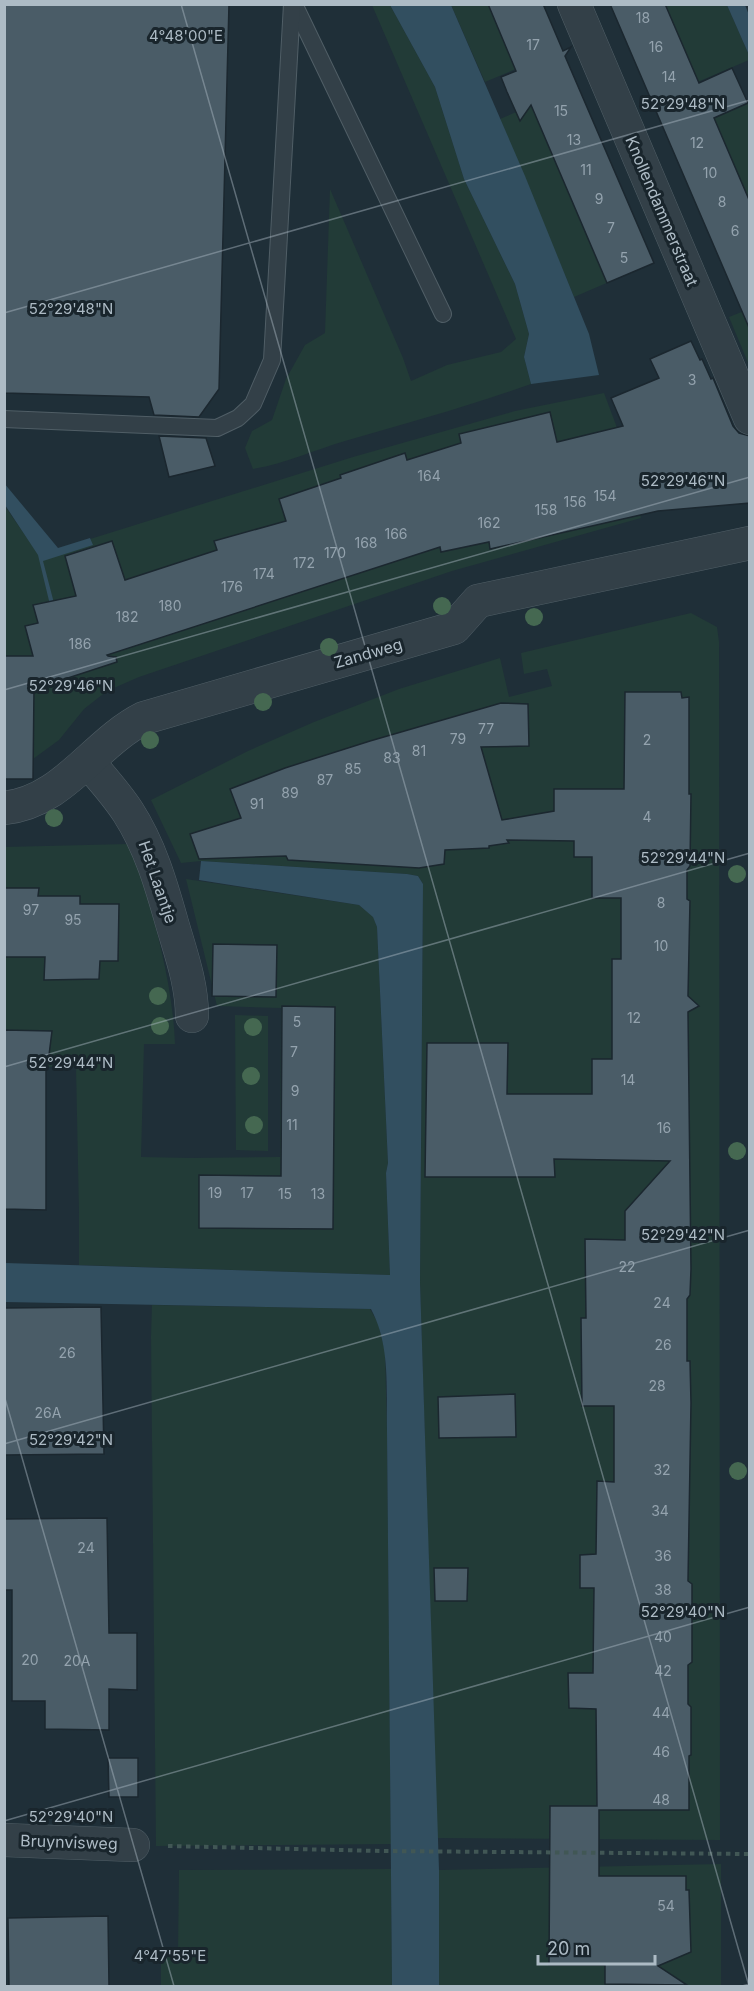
<svg xmlns="http://www.w3.org/2000/svg" width="754" height="1991" font-family="Inter,sans-serif">
<style>
.green{fill:#223b37}
.water{fill:#324f60}
.building{fill:#4a5c67;stroke:#1b272f;stroke-width:1.5}
.lines{fill:none;stroke-linecap:round;stroke-linejoin:round}
.lane-casing{stroke:#505e66;stroke-width:18}
.street-casing{stroke:#505e66;stroke-width:34}
.path{stroke:#415755;stroke-width:4;stroke-dasharray:4.5 4.5;stroke-linecap:butt}
.lane{stroke:#334048;stroke-width:16}
.street{stroke:#334048;stroke-width:33}
.tree{fill:#456851}
.ticks{fill:none;stroke:#adbbc5;stroke-width:1.5;stroke-opacity:0.45}
.labels{text-anchor:middle;stroke-width:6;stroke-linejoin:round;paint-order:stroke}
.number-label{font-size:14px;fill:#94a3ae}
.street-label{font-size:16px;fill:#adbbc5;stroke:#19252c}
.ticks-label{font-size:15px;text-anchor:middle;fill:#adbbc5;stroke:#19252c;stroke-width:6;stroke-linejoin:round;paint-order:stroke}
</style>
<rect width="100%" height="100%" fill="#1f2f38"/>
<g class="green">
<path d="M372,5H390L435,87L464,179L515,284L529,334L524,357L531,384C470,406 408,423 345,441C314,450 285,464 253,469L245,448L252,431L272,420L286,379L305,345L325,333L330,189L403,358L411,381L447,365L501,352L516,339Z"/>
<path d="M451,5H542L561,50L485,82Z"/>
<path d="M612,5H727L749,55V60L653,101Z"/>
<path d="M577,86L653,263L574,297L500,119Z"/>
<path d="M749,103V277L668,138Z"/>
<path d="M749,309V365L729,317Z"/>
<path d="M604,393L616,425L641,518L452,571L139,677L107,691L84,709L59,740L33,759L5,775L4,505L39,555L353,457L515,411Z"/>
<path d="M691,613L717,627L719,642L720,1840L437,1838L420,1282L423,884L418,876L407,874L201,861L181,863L151,800L248,751L314,722L399,689L500,658L509,697L552,686L547,669L524,674L521,653Z"/>
<path d="M128,844L139,868L143,882L145,883C158,938 173,988 175,1044H144L141,1157L191,1158L280,1157L281,1008L217,1006L186,879L359,905L373,916L377,927L388,1163L386,1173L390,1275L79,1265V1213L76,1067H5L4,847Z"/>
<path d="M235,1015L268,1016V1151L236,1150Z"/>
<path d="M152,1305L370,1309L378,1323L385,1350L387,1432L391,1844L156,1846L151,1336Z"/>
<path d="M721,1864V1986H439V1870Z"/>
<path d="M391,1869L392,1986H161V1958L178,1952L179,1870Z"/>
</g>
<g class="water">
<path d="M390,5H451L525,176L574,297L589,334L599,375L531,384L524,357L529,334L515,284L464,179L435,87Z"/>
<path d="M727,5H745L749,15V55Z"/>
<path d="M4,483L58,548L90,538L93,545L43,561L55,607L51,609L38,555L5,505Z"/>
<path d="M201,861L407,874L418,876L423,884L420,1282L439,1870V1986H392L387,1432C386,1391 391,1346 371,1309L5,1302V1263L390,1275L386,1173L388,1163L377,927L373,917L359,905L199,880Z"/>
</g>
<g class="building">
<path d="M4,4H229L219,389L199,417L154,415L149,397L4,393Z"/>
<path d="M488,4H543L563,51L571,47L565,56L654,263L607,283L531,105L520,121L507,92L501,77L516,71Z"/>
<path d="M610,4H665L699,83L732,68L748,103L714,118L750,202V330Z"/>
<path d="M691,341L700,360L702,359L711,379L713,378L733,426L739,433L750,436V503L658,511L490,549L489,542L441,552L440,547L107,655L108,656L116,657L117,662L34,689L33,779H4V656H33L25,626L38,623L33,605L76,596L65,556L112,541L125,580L217,550L214,541L286,521L279,499L341,478L340,475L405,453L407,460L461,443L459,434L550,412L557,442L623,426L611,398L659,378L650,359Z"/>
<path d="M159,436L206,438L215,466L169,477Z"/>
<path d="M625,692H681L682,698L689,697V794H691L690,866L687,870V899L690,901L688,996L699,1006L688,1012L691,1269L690,1295L687,1299V1361H690L691,1403L688,1581L692,1584V1662L688,1665V1704L691,1707V1755L689,1756V1810H599V1876H686V1890H689L691,1952L658,1966L687,1985L605,1984V1965H549L550,1806H597L596,1709L569,1708L568,1673H593L594,1588H580V1555L596,1554L597,1481L614,1482V1406H582L581,1318H586L585,1239L625,1240V1211L670,1161L554,1159L555,1177H425L427,1043H508L507,1094H592V1059H612V959H621V898H592V857H574V841L507,840L509,843L489,846V848L445,850L444,864L419,868L288,860L286,856L199,859L190,834L241,818L230,789L285,768L370,741L501,703L528,704L529,746L481,747L502,820L554,811V789H624Z"/>
<path d="M4,888H39L38,896H80V904H119L118,961H100L99,979L44,980L45,957H4Z"/>
<path d="M213,944L277,945L276,997L212,996Z"/>
<path d="M282,1006L335,1007L333,1229L199,1228V1175L281,1176Z"/>
<path d="M4,1030L52,1031L48,1063H46V1210L4,1209Z"/>
<path d="M101,1307L104,1454L4,1455V1308Z"/>
<path d="M515,1394L516,1437L439,1438L438,1397Z"/>
<path d="M107,1518L109,1633H137V1690L109,1689V1730L45,1729V1701H12V1590H4V1519Z"/>
<path d="M434,1568H468L467,1601H435Z"/>
<path d="M108,1758H138V1797H109Z"/>
<path d="M108,1916L109,1986H9L8,1918Z"/>
</g>
<g class="lines">
<defs>
<g id="lane">
<path d="M294,4L443,314"/>
<path d="M4,419L217,428L238,418L253,404L272,360L292,4"/>
</g>
<g id="street">
<path d="M574,4L750,418"/>
<path d="M88,762C102,778 117,795 128,812C150,846 161,884 172,923C181,954 192,984 192,1016"/>
<path d="M4,808C64,802 94,743 144,718L454,628L478,601L750,543"/>
<path d="M4,1840L133,1845"/>
</g>
</defs>
<use href="#lane" class="lane-casing"/>
<use href="#street" class="street-casing"/>
<path class="path" d="M168,1846L381,1851L750,1854"/>
<use href="#lane" class="lane"/>
<use href="#street" class="street"/>
</g>
<g class="tree">
<circle cx="442" cy="606" r="9"/>
<circle cx="534" cy="617" r="9"/>
<circle cx="329" cy="647" r="9"/>
<circle cx="263" cy="702" r="9"/>
<circle cx="150" cy="740" r="9"/>
<circle cx="54" cy="818" r="9"/>
<circle cx="737" cy="874" r="9"/>
<circle cx="158" cy="996" r="9"/>
<circle cx="160" cy="1026" r="9"/>
<circle cx="253" cy="1027" r="9"/>
<circle cx="251" cy="1076" r="9"/>
<circle cx="254" cy="1125" r="9"/>
<circle cx="737" cy="1151" r="9"/>
<circle cx="738" cy="1471" r="9"/>
</g>
<path class="ticks" d="M181,4L749,1986M4,313L750,100M4,690L750,477M4,1067L750,853M4,1395L174,1986M4,1444L750,1230M4,1821L750,1607M742,1986L750,1984"/>
<g class="labels">
<g class="number-label">
<text x="643" y="23">18</text>
<text x="533" y="50">17</text>
<text x="656" y="52">16</text>
<text x="669" y="82">14</text>
<text x="561" y="116">15</text>
<text x="574" y="145">13</text>
<text x="697" y="148">12</text>
<text x="586" y="175">11</text>
<text x="710" y="178">10</text>
<text x="599" y="204">9</text>
<text x="722" y="207">8</text>
<text x="611" y="233">7</text>
<text x="735" y="236">6</text>
<text x="624" y="263">5</text>
<text x="692" y="385">3</text>
<text x="429" y="481">164</text>
<text x="605" y="501">154</text>
<text x="575" y="507">156</text>
<text x="546" y="515">158</text>
<text x="489" y="528">162</text>
<text x="396" y="539">166</text>
<text x="366" y="548">168</text>
<text x="335" y="558">170</text>
<text x="304" y="568">172</text>
<text x="264" y="579">174</text>
<text x="232" y="592">176</text>
<text x="170" y="611">180</text>
<text x="127" y="622">182</text>
<text x="80" y="649">186</text>
<text x="486" y="734">77</text>
<text x="458" y="744">79</text>
<text x="647" y="745">2</text>
<text x="419" y="756">81</text>
<text x="392" y="763">83</text>
<text x="353" y="774">85</text>
<text x="325" y="785">87</text>
<text x="290" y="798">89</text>
<text x="257" y="809">91</text>
<text x="647" y="822">4</text>
<text x="661" y="908">8</text>
<text x="31" y="915">97</text>
<text x="73" y="925">95</text>
<text x="661" y="951">10</text>
<text x="634" y="1023">12</text>
<text x="297" y="1027">5</text>
<text x="294" y="1057">7</text>
<text x="628" y="1085">14</text>
<text x="295" y="1096">9</text>
<text x="292" y="1130">11</text>
<text x="664" y="1133">16</text>
<text x="215" y="1198">19</text>
<text x="247" y="1198">17</text>
<text x="285" y="1199">15</text>
<text x="318" y="1199">13</text>
<text x="627" y="1272">22</text>
<text x="662" y="1308">24</text>
<text x="663" y="1350">26</text>
<text x="67" y="1358">26</text>
<text x="657" y="1391">28</text>
<text x="48" y="1418">26A</text>
<text x="662" y="1475">32</text>
<text x="660" y="1516">34</text>
<text x="86" y="1553">24</text>
<text x="663" y="1561">36</text>
<text x="663" y="1595">38</text>
<text x="663" y="1642">40</text>
<text x="30" y="1665">20</text>
<text x="77" y="1666">20A</text>
<text x="663" y="1676">42</text>
<text x="661" y="1718">44</text>
<text x="661" y="1757">46</text>
<text x="661" y="1805">48</text>
<text x="666" y="1911">54</text>
</g>
<g class="street-label">
<text transform="translate(662 211) rotate(67)" y="6">Knollendammerstraat</text>
<text transform="translate(368 653) rotate(-16)" y="6">Zandweg</text>
<text transform="translate(158 882) rotate(71)" y="6">Het Laantje</text>
<text transform="translate(69 1842) rotate(2)" y="6">Bruynvisweg</text>
</g>
</g>
<g class="ticks-label">
<text x="186" y="41">4°48'00"E</text>
<text x="683" y="109">52°29'48"N</text>
<text x="71" y="314">52°29'48"N</text>
<text x="683" y="486">52°29'46"N</text>
<text x="71" y="691">52°29'46"N</text>
<text x="683" y="863">52°29'44"N</text>
<text x="71" y="1068">52°29'44"N</text>
<text x="683" y="1240">52°29'42"N</text>
<text x="71" y="1445">52°29'42"N</text>
<text x="683" y="1617">52°29'40"N</text>
<text x="71" y="1822">52°29'40"N</text>
<text x="170" y="1961">4°47'55"E</text>
</g>
<rect width="754" height="1991" fill="none" stroke="#adbbc5" stroke-width="12"/>
<path d="M538 1955v9h117v-9" fill="none" stroke="#adbbc5" stroke-width="3"/>
<text x="547" y="1955" font-size="18" fill="#adbbc5" stroke="#19252c" stroke-width="4.5" paint-order="stroke">20 m</text>
</svg>
